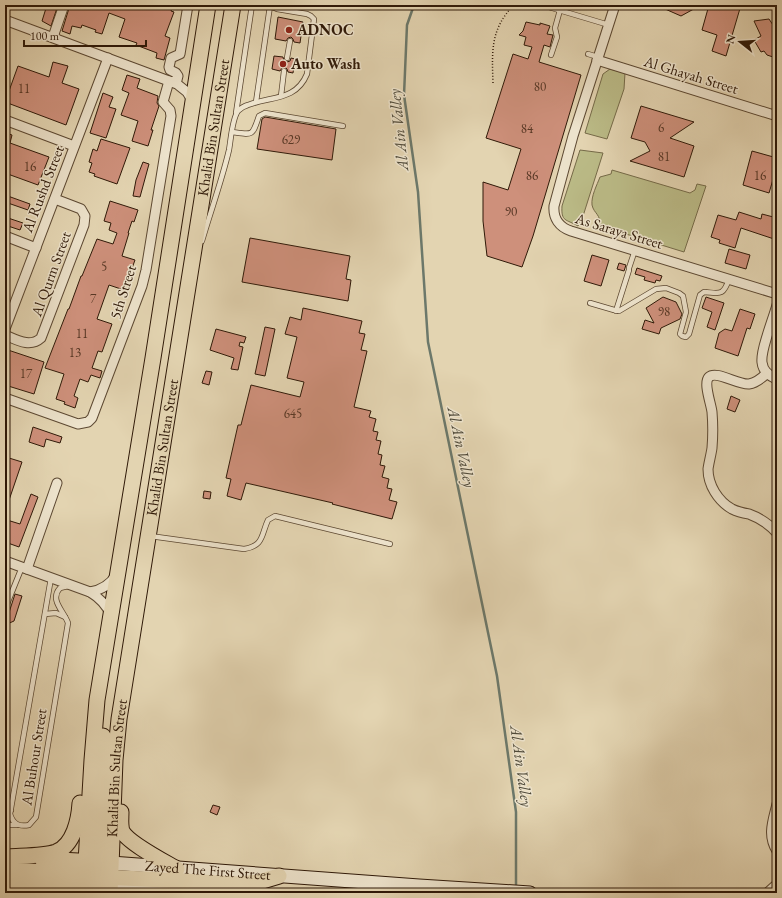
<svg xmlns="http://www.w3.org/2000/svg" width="782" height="898" font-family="'EB Garamond',serif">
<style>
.green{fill:#bbbb87;stroke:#756a48}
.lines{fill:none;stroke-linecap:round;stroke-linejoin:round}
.stream{stroke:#6c786a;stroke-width:2.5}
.building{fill:#ce907b;stroke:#2f1908}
.service-casing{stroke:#5c4832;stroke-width:6}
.minor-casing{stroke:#5c4832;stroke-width:11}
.secondary-casing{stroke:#2f1908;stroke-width:15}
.primary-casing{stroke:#2f1908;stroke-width:17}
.path{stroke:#2f1908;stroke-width:1.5;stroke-dasharray:1 2;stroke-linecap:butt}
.service{stroke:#ede3cc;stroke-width:4.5}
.minor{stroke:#ede3cc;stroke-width:9}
.secondary{stroke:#ede3cc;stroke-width:13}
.primary{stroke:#e3d4b1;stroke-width:15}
.poi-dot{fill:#8f2418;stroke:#ede3cc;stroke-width:1.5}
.labels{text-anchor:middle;stroke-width:3;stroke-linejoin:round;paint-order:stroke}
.number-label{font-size:13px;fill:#573725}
.poi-label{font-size:15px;font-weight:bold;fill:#2f1908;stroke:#ede3cc;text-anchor:start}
.street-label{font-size:15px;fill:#2f1908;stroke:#ede3cc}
.water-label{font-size:16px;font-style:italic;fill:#4e4939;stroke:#ede3cc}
</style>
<rect width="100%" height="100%" fill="#e3d4b1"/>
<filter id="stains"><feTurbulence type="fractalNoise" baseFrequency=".005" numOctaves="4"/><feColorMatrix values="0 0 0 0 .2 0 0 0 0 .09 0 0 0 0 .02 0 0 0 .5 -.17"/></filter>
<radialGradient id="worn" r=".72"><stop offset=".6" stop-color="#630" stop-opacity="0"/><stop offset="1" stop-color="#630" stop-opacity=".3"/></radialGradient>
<g class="green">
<path d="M610,69L625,73L624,89L607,139L585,133L603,74Z"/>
<path d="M580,150L603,153L584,213L578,226C566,219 561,222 562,206Z"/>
<path d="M612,170L690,193L695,190L697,184L706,186L684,252L600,226C601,214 594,214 592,205C591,196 597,185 600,177L611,174Z"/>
</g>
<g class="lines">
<path class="stream" d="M414,5L407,25L404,95L418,192L428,342L497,676L516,812V888"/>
</g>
<g class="building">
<path d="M47,5H58L51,26L42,21Z"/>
<path d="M70,5H173L171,11L174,12L165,36L170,38L164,60L156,58L157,53L136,45L137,43L119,37L125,19L109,13L102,34L95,32L96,30L82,25L81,28L72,26L70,34L62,31Z"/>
<path d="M656,5H701L681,16Z"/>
<path d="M709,5H741L726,56L712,51L717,35L702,30Z"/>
<path d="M278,17L303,22L300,43L294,42L293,39L291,37L288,38L286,41L275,39Z"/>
<path d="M769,19L775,28L777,29V54L773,57L767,55L764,51L761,52L754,40L761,36L754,21Z"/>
<path d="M526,22L540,25V23L550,26L547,34L553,35L550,47L544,45L539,62L581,75L533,236L522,267L487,256L483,221V182L508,190L521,149L486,138L513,54L528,59L532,47L524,45L526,37L519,35L523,31Z"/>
<path d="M274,56L283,57L284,61L287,62L290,61L291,58L295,59L293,73L288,72L287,69L285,67L282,68L280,71L272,69Z"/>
<path d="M53,62L68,66L62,83L79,89L66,125L5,102L18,66L49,77Z"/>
<path d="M127,75L140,79L137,88L158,96L157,103L159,106L151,130H153L148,146L132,141L138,121L121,115L129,93L122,90Z"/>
<path d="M103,93L113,97L109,107L116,109L106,138L90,133Z"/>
<path d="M641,106L694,122L670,138L694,146L684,177L630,161L650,151L645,142L631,138Z"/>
<path d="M265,117L336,129L332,160L257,149L262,119Z"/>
<path d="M6,133L12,135L10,143L49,157L38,185L5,173V137Z"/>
<path d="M101,139L130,148L117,184L94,176L95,174L89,172L92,163L89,162L93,149L97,151Z"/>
<path d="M752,151L777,158V166L769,193L743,185Z"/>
<path d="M143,162L149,164L140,197L133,196L136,180Z"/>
<path d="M5,195L30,204L28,210L5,202Z"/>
<path d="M110,201L138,210L134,222L132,221L128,233H129L122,256L135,260L124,290L109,285L97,319L112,324L102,352L98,351L92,368L102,371L100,378L91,375L88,382L80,379L74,396L78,398L75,408L64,404L65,402L56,399L64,374L45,368L68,309H69L81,276H82L97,239L113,244L117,233L109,230L111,223L104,221Z"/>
<path d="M739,212L761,219L762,214L777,218V240L741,228L735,248L719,243L720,240L711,237L718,215L736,220Z"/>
<path d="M5,217L23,223L20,230L5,225Z"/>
<path d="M250,238L350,256L346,279L351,280L348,301L242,282Z"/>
<path d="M729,249L750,255L746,269L725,263Z"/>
<path d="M592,255L609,260L601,286L584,281Z"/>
<path d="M619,263L626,265L624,271L617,269Z"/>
<path d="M637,268L662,276L660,281L656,280L655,283L644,280L645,277L635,274Z"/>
<path d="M663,297L676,302L682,314L680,319L661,328L659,334L642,329L645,320L654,323L646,308Z"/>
<path d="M706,297L724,303L715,330L707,327L712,312L702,308Z"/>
<path d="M303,308L362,321L359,333L365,334L361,350L367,351L354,407L371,411L369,417L376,419L373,431L378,432L376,440L381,441L378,454L382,455L380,465L385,466L382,477L389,479L387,488L392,489L389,500L397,502L392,519L332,504L333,503L246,483L241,500L227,496L231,479L226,478L238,425H241L251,385L300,397L304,382L287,378L297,337L285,334L290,317L301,320Z"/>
<path d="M740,309L755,314L750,329L747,328L738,356L715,348L719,333L725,329L732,331Z"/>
<path d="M265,327L275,329L265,376L255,374Z"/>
<path d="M216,329L246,337L244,343L240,342L239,346L243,347L238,370L231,369L234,358L210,350Z"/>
<path d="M5,349L44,362L34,394L5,385Z"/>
<path d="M206,371L212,372L209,385L202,383Z"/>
<path d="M731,396L740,400L735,412L727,409Z"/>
<path d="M33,427L62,437L60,443L46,439L44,447L29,442Z"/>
<path d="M9,458L22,462L6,509H5V468Z"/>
<path d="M204,491L211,492L210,499L203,498Z"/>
<path d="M31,494L38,497L19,547L5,542V525L7,520L20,524Z"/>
<path d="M15,594L22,596L14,621L5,625Z"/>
<path d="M213,805L220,807L217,815L210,812Z"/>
</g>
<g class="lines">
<defs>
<g id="service">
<path d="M542,5L609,25"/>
<path d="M588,54L598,57"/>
<path d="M551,55L557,37L555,28L560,10"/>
<path d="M287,58L290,41"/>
<path d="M281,96L284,71"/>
<path d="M256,102L270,6"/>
<path d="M236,113L252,5"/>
<path d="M232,132C254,135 252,136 259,116L265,113L343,126"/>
<path d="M202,241C211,210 222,180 229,150C231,139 232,119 238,111C241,108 244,106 248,105C271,96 296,101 307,74L314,19L311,16L307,14L277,9L268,5"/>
<path d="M629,268L635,250"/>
<path d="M590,303L614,310L619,311L656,289L666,288L679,293L683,296L686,312L680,334L682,336L686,337L689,334L700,295L704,292C719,293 723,297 729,279"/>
<path d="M616,311L629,270"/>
<path d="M150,536L244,549C264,546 261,535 268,520L275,516L390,544"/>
<path d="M51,578L10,814C13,824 19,827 29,825L36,817L68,623C64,611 49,600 60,588L68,586"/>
<path d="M5,609L22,567"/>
<path d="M45,614L56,613L65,617"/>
<path d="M5,813L11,810"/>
<path d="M5,825H17"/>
</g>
<g id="minor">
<path d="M615,5L573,136L554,206C553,218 559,227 571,231L777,294"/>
<path d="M5,20L177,84L187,92L193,102"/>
<path d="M53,37L64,5"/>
<path d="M597,60L777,116"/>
<path d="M172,82L177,80L178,76L176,73L170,70L169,67L171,58L180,54L188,5"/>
<path d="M5,120L74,146"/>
<path d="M5,236L36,248"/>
<path d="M777,305C774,315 770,326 767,336C762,353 755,371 777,379"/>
<path d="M5,329L108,58"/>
<path d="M5,335C17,340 30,348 41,338L84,225L85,216L81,209L55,199"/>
<path d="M767,373C762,378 756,383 749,384C738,385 716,370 709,377C703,383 711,403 712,412C713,424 713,436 712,448C711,455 709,462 708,469C708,485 718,501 732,509C738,512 743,513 749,514C760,518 769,524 777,533"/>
<path d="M5,398L78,424L88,422L92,418L142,286L146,270L171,116L170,110L163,102L169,81"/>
<path d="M5,561L90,592C100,598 106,604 111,615"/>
<path d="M27,569L57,483"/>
<path d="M90,592C101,590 110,585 116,575"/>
<path d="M777,804C773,821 767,835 777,851"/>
<path d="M767,893L777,884"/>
</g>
<g id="secondary">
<path id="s1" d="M111,863L419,886L530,893"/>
<path d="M109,888L171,893"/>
</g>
<g id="primary">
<path d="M103,736L99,862L102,877L106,884"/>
<path d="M121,812C121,818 120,825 122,831C128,843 165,862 177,869"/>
<path d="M9,857C21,856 45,856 56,852C74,845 79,819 80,803"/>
<path d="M42,859L96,862"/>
<path d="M5,870L95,874"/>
<path d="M5,882L96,888"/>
<path d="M86,887L92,881L105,877L238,884L259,882L279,876"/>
<path d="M87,893L86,862L92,760L97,700L153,358L208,5"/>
<path id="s2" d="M110,893L115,760L119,719L233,5"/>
</g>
</defs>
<use href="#service" class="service-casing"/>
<use href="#minor" class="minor-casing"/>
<use href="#secondary" class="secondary-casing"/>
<use href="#primary" class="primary-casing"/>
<path class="path" d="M493,83C492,52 490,29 514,5"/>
<use href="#service" class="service"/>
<use href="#minor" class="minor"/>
<use href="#secondary" class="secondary"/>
<use href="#primary" class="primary"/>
</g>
<g class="poi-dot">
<circle cx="289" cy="30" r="4"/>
<circle cx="283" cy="64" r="4"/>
</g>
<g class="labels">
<g class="number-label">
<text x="540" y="91">80</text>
<text x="24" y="93">11</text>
<text x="661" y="132">6</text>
<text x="527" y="133">84</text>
<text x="291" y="144">629</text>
<text x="664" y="161">81</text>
<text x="30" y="171">16</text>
<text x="532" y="180">86</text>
<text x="760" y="180">16</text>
<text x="511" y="216">90</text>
<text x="104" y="271">5</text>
<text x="93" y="303">7</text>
<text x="664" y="316">98</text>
<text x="82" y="338">11</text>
<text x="75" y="357">13</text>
<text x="26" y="378">17</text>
<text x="293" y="418">645</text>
</g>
<g class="poi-label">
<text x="297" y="35">ADNOC</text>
<text x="291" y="69">Auto Wash</text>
</g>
<g class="street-label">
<text transform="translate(691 75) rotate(17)" y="5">Al Ghayah Street</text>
<text dy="5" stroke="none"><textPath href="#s2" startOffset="773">Khalid Bin Sultan Street</textPath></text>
<text transform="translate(43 189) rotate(-69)" y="5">Al Rushd Street</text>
<text transform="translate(619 231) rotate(17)" y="5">As Saraya Street</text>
<text transform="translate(51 274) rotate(-70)" y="5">Al Qurm Street</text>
<text transform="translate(123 292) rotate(-72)" y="5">5th Street</text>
<text dy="5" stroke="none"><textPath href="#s2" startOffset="449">Khalid Bin Sultan Street</textPath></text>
<text transform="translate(34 757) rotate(-81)" y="5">Al Buhour Street</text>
<text dy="5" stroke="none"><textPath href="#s2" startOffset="125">Khalid Bin Sultan Street</textPath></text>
<text dy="5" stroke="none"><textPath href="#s1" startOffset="97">Zayed The First Street</textPath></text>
</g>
<g class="water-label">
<text transform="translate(398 130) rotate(-96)" y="6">Al Ain Valley</text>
<text transform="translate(462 447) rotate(78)" y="6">Al Ain Valley</text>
<text transform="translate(522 766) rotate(82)" y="6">Al Ain Valley</text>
</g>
</g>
<rect width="782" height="898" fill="none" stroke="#e3d4b1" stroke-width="20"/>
<rect x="6" y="6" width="770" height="886" fill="none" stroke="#2f1908" stroke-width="2"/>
<rect x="10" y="10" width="762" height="878" fill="none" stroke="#2f1908"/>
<g transform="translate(740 42) rotate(287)" stroke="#ede3cc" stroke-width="3" paint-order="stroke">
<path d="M0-3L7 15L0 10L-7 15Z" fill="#2f1908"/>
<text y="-6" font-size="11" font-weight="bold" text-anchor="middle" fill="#2f1908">N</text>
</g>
<path d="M24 40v6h122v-6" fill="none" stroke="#2f1908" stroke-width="2"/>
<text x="30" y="40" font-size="12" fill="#2f1908" stroke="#ede3cc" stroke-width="3" paint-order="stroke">100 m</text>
<rect width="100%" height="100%" filter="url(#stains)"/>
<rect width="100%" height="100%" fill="url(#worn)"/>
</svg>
